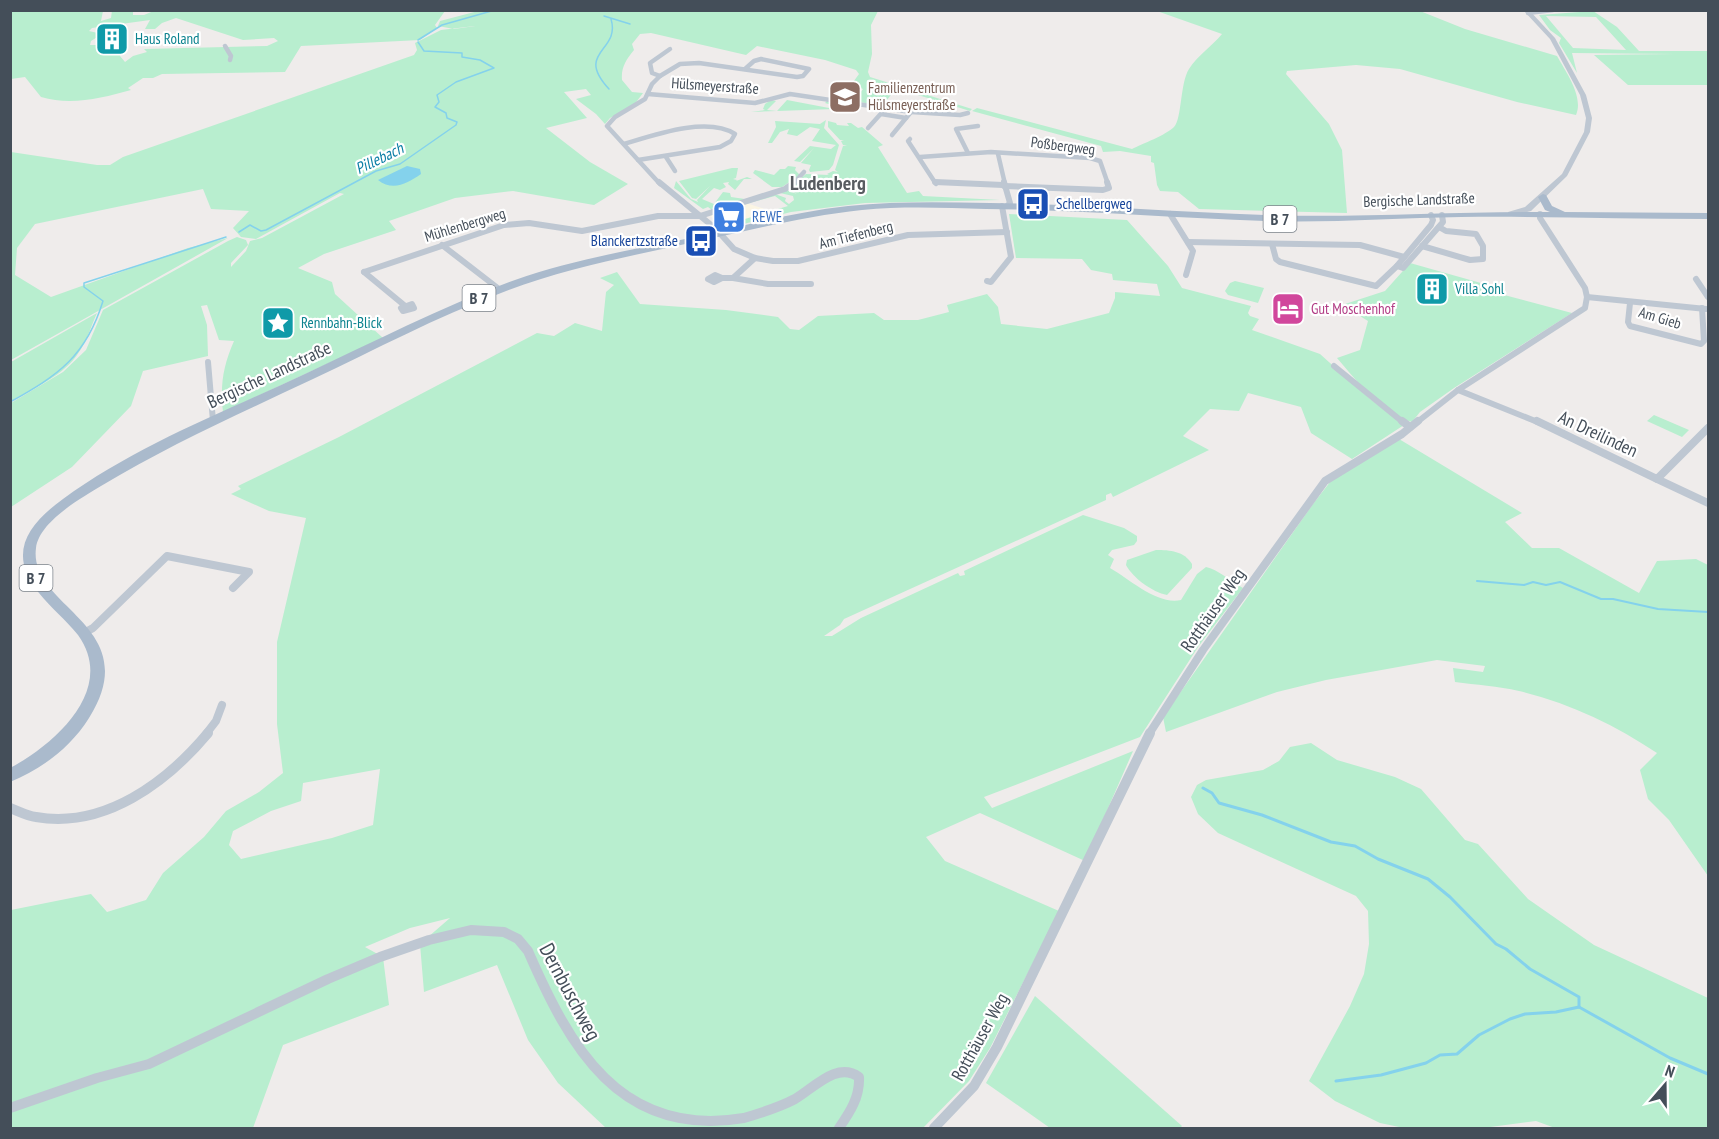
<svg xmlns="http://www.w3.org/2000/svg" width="1719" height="1139" font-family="'PT Sans Narrow',sans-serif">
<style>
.commercial{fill:#fbf5e3}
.green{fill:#b8eecf;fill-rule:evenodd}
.water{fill:#84d2ec}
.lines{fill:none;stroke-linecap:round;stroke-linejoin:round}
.stream-far2{stroke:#84d2ec;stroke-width:1.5}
.stream-far1{stroke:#84d2ec;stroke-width:2}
.stream{stroke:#84d2ec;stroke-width:3}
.minor-far3{stroke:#bec7d2;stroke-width:4.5}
.minor-far2{stroke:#bec7d2;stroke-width:6}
.minor-far1{stroke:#bec7d2;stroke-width:8}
.minor{stroke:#bec7d2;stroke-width:10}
.tertiary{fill:#bec7d2;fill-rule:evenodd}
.primary{fill:#aabacc;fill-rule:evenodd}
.labels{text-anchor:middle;stroke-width:4.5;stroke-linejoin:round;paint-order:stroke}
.far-culture-label{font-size:15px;fill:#0d838f;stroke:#fff;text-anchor:start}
.far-street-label{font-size:15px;fill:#444e59;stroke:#fff}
.far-education-label{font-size:15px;fill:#785e54;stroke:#fff;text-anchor:start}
.far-transit-label{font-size:15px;fill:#164399;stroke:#fff;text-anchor:start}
.far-shop-label{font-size:15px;fill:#366cbe;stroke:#fff;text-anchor:start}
.far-hotel-label{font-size:15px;fill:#b23c85;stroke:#fff;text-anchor:start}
.far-water-label{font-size:16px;font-style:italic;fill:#0a7ea6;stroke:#fff}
.shield{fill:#fff;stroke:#7c838b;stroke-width:1.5}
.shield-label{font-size:16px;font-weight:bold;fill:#444e59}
.street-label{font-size:18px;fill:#444e59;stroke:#fff}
.far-district-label{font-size:20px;font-weight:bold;fill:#585c61;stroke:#fff}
.near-street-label{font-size:21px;fill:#444e59;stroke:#fff}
</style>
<rect width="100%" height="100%" fill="#efeceb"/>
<path class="commercial" d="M746,203L774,212L723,226L709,215Z"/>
<g class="green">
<path d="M112,10L133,11V15H144L156,10L445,11L435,25L437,28L420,40L301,46L285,72L162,74L153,78H143L128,88L131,90C102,98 71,106 41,97L25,77L11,79L10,11H103L101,21L111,18ZM176,18L243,40L274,38L278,41L267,46L144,49L147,52L133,56L125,62L120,56L122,45H90L91,41L102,34L89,31L92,28L150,20L145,29H155L162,23Z"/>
<path d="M482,10L878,11L871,25L872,54L868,72L870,77L972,109L970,111L918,95L894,91L882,106L854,101L863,89L851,85L859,74L856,70L825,60L757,46L746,55L651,33L640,34L632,44L634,50C626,60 621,67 622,80L632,92L643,93L634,105L610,118L605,124L596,114L576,99L591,95L586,89L564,92L587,118L546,128L590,162L628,184L594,205L513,191L455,198L389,221L396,230L324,254L298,268L332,282L335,294L383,338L223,412C220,385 223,366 234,341L219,340L207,305L201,306L207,325L208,356L143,371L131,406L72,467L11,507V403L63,372L86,350L103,310L228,241L237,237L246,240L248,245L231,263V267L246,251L250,241L262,238L344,194L340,193L256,239L241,237L233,228L249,211L211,209L203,189L35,224L17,248L15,275L51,297L188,248L228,238L11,360V152L97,165H110L123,157L414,55L417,50L415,43L441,30L475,26L454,29L438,26L440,21Z"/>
<path d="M1154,10L1420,11L1465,29L1557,56C1566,72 1584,97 1576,115L1517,102L1400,69L1356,65L1287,71L1286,74L1329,124L1342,150L1347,213L1199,209L1178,192L1160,191L1157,185L1154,163L1151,162V156L1120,151L1103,152L1101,146L972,111L977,108L1132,149C1142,144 1166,135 1174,127C1182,119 1180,83 1189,69C1197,56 1212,46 1222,34Z"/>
<path d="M1593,11L1617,27L1639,51H1708V85H1628L1594,55L1675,54L1572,53L1577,73L1559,43L1561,38L1550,30L1539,15ZM1546,16L1596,17L1626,50L1573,48Z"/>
<path d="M771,100L776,101L767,110L777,111L787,100L829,108L832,105L825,103L827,101L843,106L845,104L859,106L855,112H841L835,109L751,112L765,110L763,109L765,104Z"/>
<path d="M826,120L824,128L839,145L833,165L829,170L810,172L809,170L811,165L801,163L814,148L800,162L794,161L810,146L831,149L836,145L812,141L820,129L810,127L797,136L787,134L789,129L780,132L772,143H768L776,127L775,121L820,124Z"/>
<path d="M828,121L836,123L837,125L849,126L847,123H851L858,128L862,127L883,145L878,147L907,193L919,191L923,196L1000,200L865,203L791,212L728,228L715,222L725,225L788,206L775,196L716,212L775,194L786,198L785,201L789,204L794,200L793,196L780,193L786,190L797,194L788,189L806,174L829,175L827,174L833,171L838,172L835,170L843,146H847L843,145L841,141L844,140H840L828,127Z"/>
<path d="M788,166L796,167L795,170L800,175L782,187H772L753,173L755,170L774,175L780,169H785Z"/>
<path d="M732,168H738L736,178L733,179L737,180L736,181L747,177L752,179H744L735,190L728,184L729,182L723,183L726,187L720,190L714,188L702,199L714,204L723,192L730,193L731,197L745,199L712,210L708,207L703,209L674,188L676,181L691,199L698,202L697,200L710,186L696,199L692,198L679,181Z"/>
<path d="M1009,214L1127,220L1168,266L1182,288L1251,306L1248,313L1250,316L1259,319L1252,330L1320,354L1369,398L1404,425L1352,459L1311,433L1301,407L1248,393L1239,411L1210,409L1183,436L1209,450L1113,497L1111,493L1106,495V500L844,619L840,625L824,636H832L861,618L958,573L960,576L965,575L964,571L1083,515L1124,528L1137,536V541L1134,545L1112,550L1108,555L1114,559L1110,568C1131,580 1157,605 1181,600L1197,574L1206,567C1217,569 1232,582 1243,588L1198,647L1140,737L984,797L992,808L1133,751L1085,861L980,813L926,837L945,861L1059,911L990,1048L969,1081L923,1128H606L558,1083L528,1040L497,965L424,992L420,944L450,918L410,928L365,947L383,957L389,1005L283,1045L253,1128H11V910L91,894L107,912L146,900L163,873L204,837L226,811L259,792L283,773L277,724V642L306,518L269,511L231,494L241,489L238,486L339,437L537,333L554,336L575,323L602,331L606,292L614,285L600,278L617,272L640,304L726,310L778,317L790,329L799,330L818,316L874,313L884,320H918L949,312L947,305L987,294L998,307L1001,324L1047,329L1109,313L1115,298V292L1160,296L1157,284L1113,280L1112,274L1091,270L1082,259L1016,258ZM380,769L373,825L332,838L241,859L229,845L233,831L271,811L301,801L303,783Z"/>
<path d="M1410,263L1495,287L1493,292L1572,313L1454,388L1420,412L1412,422C1383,415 1356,380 1337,358L1360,350L1368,321L1342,305L1385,291Z"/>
<path d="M1235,281L1264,288L1258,303L1228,295L1225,291L1230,283Z"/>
<path d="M97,313C91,326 87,341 79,352C65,375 34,388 11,401V362Z"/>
<path d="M1654,415L1689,430L1682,437L1647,421Z"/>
<path d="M1399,439L1522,513L1505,522L1532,548H1559L1639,593L1657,561L1696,559L1708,565V876L1669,820L1648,799L1640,770L1657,753C1615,725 1569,703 1519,691C1498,686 1476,685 1455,682L1453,668L1483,672L1485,666L1437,660L1326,680L1277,692L1166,732L1163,717L1313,504L1334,477Z"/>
<path d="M1156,550C1170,550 1184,551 1192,564V568L1167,595C1152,592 1133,578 1126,565L1127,560Z"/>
<path d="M1311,743L1337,760L1395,777L1421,789L1465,840L1478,844L1528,899L1594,945L1708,998V1128H1555L1536,1121L1483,1128H1404L1380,1123L1335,1101L1309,1081L1350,1006L1364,974L1369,944L1368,911L1356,896L1218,833L1198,814L1191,797L1197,785L1206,780L1263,770L1279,761L1290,747Z"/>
<path d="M1035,996L1182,1126L1180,1128H1050L986,1083Z"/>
</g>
<path class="water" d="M407,166L420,169L421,174C408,183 393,192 378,180Z"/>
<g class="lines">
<g class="stream-far2">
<path d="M604,16L630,24"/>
<path d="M418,40L442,25L495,10"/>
<path d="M609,89C574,51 621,52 611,19"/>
<path d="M239,232L250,225L261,231L266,230L376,171L400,164L456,125L457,122L447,118L446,113L435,107L439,102L437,95L456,82L494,68L480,60L462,57V53L424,51L418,42"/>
<path d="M10,402C59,375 86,356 103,301L84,287V283L226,237"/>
</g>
<path class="stream-far1" d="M1477,581L1524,585L1533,582L1546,585L1560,582L1601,599H1613L1658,609L1708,612"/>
<g class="stream">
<path d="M1203,788L1212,793L1219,803L1262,815L1331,842L1355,846L1378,859L1428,879L1450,897L1496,944L1506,949L1530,969L1579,997V1007"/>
<path d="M1336,1081L1381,1075L1426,1063L1440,1055L1457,1054L1479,1035L1510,1019L1525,1014L1556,1012L1579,1007L1670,1058L1708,1074"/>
</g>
<g class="minor-far3">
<path d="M1528,13L1553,10"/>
<path d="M225,46L231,56L230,60"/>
<path d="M660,76L652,73L650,63L670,49"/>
<path d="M648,94L755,103L790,94L911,112L960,115L968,113"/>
<path d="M881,114L906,118"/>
<path d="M868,128L886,108"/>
<path d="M892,135L911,112"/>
<path d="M910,139L908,141L936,184"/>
<path d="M624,144C654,135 707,116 735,134L731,141L720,147L638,160"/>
<path d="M968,153L956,129L978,126"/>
<path d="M998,154L1005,184"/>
<path d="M666,157L675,171"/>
<path d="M920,157L991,152L1090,158L1100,161L1108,184"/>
<path d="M660,184L607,126L615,117L645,99L652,84L660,76L680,64L699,63L797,77L803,76L809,69L761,59L754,61L745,69"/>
<path d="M793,184L804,172"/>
</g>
<g class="minor-far2">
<path d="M659,182L716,229L734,249L755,258L773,261H798L908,235L1007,232"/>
<path d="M935,182L1003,185"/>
<path d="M1004,182L1010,203L1007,206"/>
<path d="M1004,186L1103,190L1109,188L1107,182"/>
<path d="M1170,214L1193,251L1186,275"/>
<path d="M1188,242L1360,245L1404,257"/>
<path d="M1272,244L1276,259L1280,262L1376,286L1397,266L1431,225L1433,220L1431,215"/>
<path d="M442,245L499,289"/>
<path d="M1422,246L1470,260L1483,259V246L1476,234L1446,231L1439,227"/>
<path d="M755,258L733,278L768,284H811"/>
<path d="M1397,266L1403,268L1443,222L1442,215"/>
<path d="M364,272L504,225L529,223L582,231L658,216H700L785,189L795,182"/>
<path d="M364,272L404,305"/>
<path d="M715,275L722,278L714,282L708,279Z"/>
<path d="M722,278H733"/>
<path d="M1696,279L1708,297"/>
<path d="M987,281L991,282L1011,257L1002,206"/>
<path d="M1587,297L1706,309"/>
<path d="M1630,303L1628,322L1630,326L1701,344L1704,341L1702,308"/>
<path d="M412,304L414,308L403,311L401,308Z"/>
<path d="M208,362L213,421"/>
<path d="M1334,366L1404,423"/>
<path d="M1458,390L1540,423"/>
<path d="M1416,423L1458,390L1585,308L1587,297L1585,288L1540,218V214"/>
</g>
<g class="minor-far1">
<path d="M1402,421L1410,427"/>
<path d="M1537,421L1657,479L1708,428"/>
<path d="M1657,479L1708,503"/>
<path d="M84,633L93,628L167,556L249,572L233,588"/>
<path d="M206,734L216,721L222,705"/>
<path d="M1149,734L1203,650L1325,481L1402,434L1418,421"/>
</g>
<g class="minor">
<path d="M10,808C18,811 27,816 36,817C105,829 167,782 208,733"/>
<path d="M10,1108L97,1078L149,1064L328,979L380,957L429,940L471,930L504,932L518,939L528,951C569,1045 619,1139 744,1118C761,1113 780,1107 795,1099C814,1088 837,1061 859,1077C860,1097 850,1112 839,1128"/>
<path d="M934,1128L974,1086L997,1047L1150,733"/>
</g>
<path class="tertiary" d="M1523,10H1529L1555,38L1586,95L1592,118L1590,132L1567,176L1531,211L1511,216H1508V212L1525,207L1562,174L1584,132L1586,118L1580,95L1550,39Z"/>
<path class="primary" d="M1543,194L1546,195L1552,206L1565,212L1708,213V219C1626,219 1543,216 1461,217C1395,218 1330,223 1265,221C1172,218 1079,210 986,209C945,208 904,206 862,210C804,216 747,231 690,243C626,257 562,269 501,293C436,317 375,350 313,379C241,413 169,445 101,486C81,498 39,522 36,548C28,608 147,625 89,718C71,747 42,769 10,782V768C55,744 117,689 78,635C66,620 51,608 39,593C7,554 27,525 63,499C137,445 224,412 307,373C376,341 443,306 515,280C571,260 631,250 690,238C742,226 794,212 848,206C895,201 942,202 990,203C1082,204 1173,212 1265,215C1360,218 1455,211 1550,212L1545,210L1538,197Z"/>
</g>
<defs>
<symbol id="building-square" viewBox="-11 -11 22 22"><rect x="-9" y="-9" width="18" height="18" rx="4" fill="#0f9aa8" stroke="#fff"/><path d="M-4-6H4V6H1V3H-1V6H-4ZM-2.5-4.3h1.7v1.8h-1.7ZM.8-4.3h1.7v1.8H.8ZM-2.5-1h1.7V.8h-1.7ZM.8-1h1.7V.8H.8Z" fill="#fff"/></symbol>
<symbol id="school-square" viewBox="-11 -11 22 22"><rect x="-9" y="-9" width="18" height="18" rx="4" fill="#8d6e63" stroke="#fff"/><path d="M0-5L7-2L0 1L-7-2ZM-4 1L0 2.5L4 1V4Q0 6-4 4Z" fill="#fff"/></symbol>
<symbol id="bus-square" viewBox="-11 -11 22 22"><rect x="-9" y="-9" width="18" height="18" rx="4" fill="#1a4fb4" stroke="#fff"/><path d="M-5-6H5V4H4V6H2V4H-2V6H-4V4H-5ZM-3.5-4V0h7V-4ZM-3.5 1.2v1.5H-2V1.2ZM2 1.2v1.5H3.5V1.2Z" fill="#fff"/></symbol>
<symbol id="supermarket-square" viewBox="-11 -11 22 22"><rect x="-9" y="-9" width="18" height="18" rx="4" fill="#3f7fe0" stroke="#fff"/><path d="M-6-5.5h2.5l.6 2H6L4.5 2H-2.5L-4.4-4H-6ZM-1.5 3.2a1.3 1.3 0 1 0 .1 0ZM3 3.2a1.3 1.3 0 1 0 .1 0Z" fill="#fff"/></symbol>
<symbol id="hotel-square" viewBox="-11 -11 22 22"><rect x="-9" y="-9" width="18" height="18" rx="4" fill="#d1479c" stroke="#fff"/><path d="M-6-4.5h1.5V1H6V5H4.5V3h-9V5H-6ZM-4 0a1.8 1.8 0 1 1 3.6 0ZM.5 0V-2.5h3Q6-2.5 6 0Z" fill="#fff"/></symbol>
<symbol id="sight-square" viewBox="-11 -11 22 22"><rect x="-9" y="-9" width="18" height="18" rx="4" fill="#0f9aa8" stroke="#fff"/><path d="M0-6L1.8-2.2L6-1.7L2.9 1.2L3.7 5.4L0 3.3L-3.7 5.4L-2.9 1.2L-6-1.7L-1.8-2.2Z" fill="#fff"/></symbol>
</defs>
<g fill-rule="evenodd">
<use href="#building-square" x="93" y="20" width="38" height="38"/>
<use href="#school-square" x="826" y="78" width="38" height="38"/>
<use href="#bus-square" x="1014" y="185" width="38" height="38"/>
<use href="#supermarket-square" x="710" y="198" width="38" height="38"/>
<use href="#bus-square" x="682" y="222" width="38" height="38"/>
<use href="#building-square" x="1413" y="270" width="38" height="38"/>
<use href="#hotel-square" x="1269" y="290" width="38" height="38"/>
<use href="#sight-square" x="259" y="304" width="38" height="38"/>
</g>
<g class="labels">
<g class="far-culture-label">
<text x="135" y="44">Haus Roland</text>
<text x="1455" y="294">Villa Sohl</text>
<text x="301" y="328">Rennbahn-Blick</text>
</g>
<g class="far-street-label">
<text transform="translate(715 86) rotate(4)" y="5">Hülsmeyerstraße</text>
<text transform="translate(1063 146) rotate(7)" y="5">Poßbergweg</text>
<text transform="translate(1419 200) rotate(-2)" y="5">Bergische Landstraße</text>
<text transform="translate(465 225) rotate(-17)" y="5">Mühlenbergweg</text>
<text transform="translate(856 235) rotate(-14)" y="5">Am Tiefenberg</text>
<text transform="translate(1660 318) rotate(17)" y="5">Am Gieb</text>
</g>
<g class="far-education-label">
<text x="868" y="93">Familienzentrum<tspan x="868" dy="17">Hülsmeyerstraße</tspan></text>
</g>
<g class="far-transit-label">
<text x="1056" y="209">Schellbergweg</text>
<text x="678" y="246" text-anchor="end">Blanckertzstraße</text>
</g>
<g class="far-shop-label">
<text x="752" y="222">REWE</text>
</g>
<g class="far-hotel-label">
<text x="1311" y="314">Gut Moschenhof</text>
</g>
<g class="far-water-label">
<text transform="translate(379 158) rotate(-26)" y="6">Pillebach</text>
</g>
<g class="shield">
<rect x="1263.5" y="206" width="33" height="26" rx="4.5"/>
<rect x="462.5" y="285" width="33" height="26" rx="4.5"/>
<rect x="19.5" y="565" width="33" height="26" rx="4.5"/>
</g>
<g class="shield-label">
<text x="1280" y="225">B 7</text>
<text x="479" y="304">B 7</text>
<text x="36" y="584">B 7</text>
</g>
<g class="street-label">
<text transform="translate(269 375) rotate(-25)" y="6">Bergische Landstraße</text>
<text transform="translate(1598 434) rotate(25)" y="6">An Dreilinden</text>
<text transform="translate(1213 610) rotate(-55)" y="6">Rotthäuser Weg</text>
<text transform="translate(980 1037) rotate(-61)" y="6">Rotthäuser Weg</text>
</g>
<g class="far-district-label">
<text x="828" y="190">Ludenberg</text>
</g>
<g class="near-street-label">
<text transform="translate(570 992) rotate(62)" y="7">Dernbuschweg</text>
</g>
</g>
<rect width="1719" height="1139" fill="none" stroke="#444e59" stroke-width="24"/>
<g transform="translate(1665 1085) rotate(20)" stroke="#ffffff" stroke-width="4.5" paint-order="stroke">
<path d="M0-4.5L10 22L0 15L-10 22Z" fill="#444e59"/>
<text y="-9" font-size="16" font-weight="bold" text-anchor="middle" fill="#444e59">N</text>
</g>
</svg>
